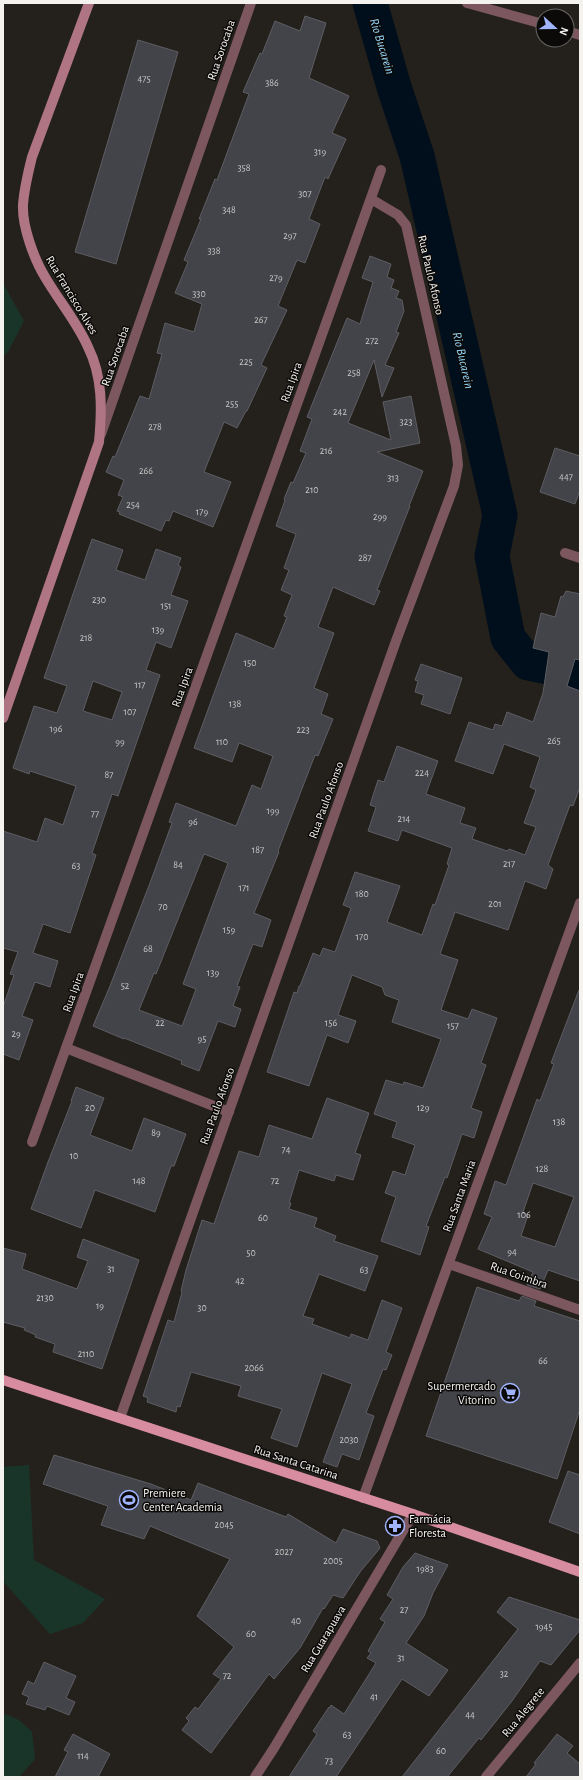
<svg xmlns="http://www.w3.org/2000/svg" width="583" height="1780" font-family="'Alegreya Sans',sans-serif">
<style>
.green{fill:#193529}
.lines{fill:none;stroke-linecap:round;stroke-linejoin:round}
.river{stroke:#000f1b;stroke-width:35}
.building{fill:#43444a;stroke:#5d5d63;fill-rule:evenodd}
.street{stroke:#7c5760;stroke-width:10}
.secondary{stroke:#af7584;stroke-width:10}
.primary{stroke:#d78c9f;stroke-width:10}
.labels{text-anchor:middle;stroke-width:3;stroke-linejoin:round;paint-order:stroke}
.number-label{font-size:10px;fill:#c8c7c6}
.street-label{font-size:12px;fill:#f5f3f0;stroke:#0c0a09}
.poi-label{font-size:12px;fill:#f5f3f0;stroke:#0c0a09;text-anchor:start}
.water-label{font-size:13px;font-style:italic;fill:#93d3f6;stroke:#0c0a09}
</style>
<rect width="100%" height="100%" fill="#24211c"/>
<g class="green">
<path d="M3,283L24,321L8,352L3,356Z"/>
<path d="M29,1465L34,1560L105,1599L83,1623L50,1634L3,1581V1467Z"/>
<path d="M3,1713L19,1720L32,1732L35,1759L19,1777H3Z"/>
</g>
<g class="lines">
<path class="river" d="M370,3L394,87L417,156L500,515L492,556L508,638L528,663L580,674"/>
</g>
<g class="building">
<path d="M305,16L326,23L309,78L349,96L332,133L346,139L328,179L325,177L309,219L320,224L305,263L297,260L278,306L287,310L261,365L267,368L247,411H246L237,428L224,422L204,472L231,482L213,527L173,511L169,521L166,520L161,531L119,514L120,512L117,511L123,497L118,495L124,480L106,472L113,456L115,457L140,396L149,399L162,354L157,353L165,323L194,332L202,304L175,293L188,262L184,260L201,219H199L215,179L217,180L249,94L243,92L260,53L262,54L275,21L300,31Z"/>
<path d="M138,40L178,52L116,264L75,252Z"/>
<path d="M370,256L391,264L387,277L394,280L391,288L399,291L396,298L402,300L404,311L396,332L399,333L385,365L394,368L382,397L374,360L348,423L391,440L383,402L411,396L420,443L377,452L423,471L409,506H410L377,590L380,591L374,605L333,587L318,627L334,633L314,688L328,694L321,714L333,719L318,756L315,755L283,838L278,851L279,852L254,913L271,920L262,947L253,944L237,986L240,987L233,1006L241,1009L235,1027L218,1021L199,1071L181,1064L182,1061L124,1038V1039L93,1026L110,986L150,883L172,823L169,822L176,803L236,826L252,785L261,789L273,756L239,743L232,762L194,748L236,633L274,649L287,617L284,616L292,595L281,590L289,570L284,568L296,534L276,526L285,500L284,499L291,482L293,483L306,453L300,451L312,419L307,417L347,318L360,324L373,282L362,278ZM204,854L228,863L183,984L196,989L182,1026L139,1010L154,973L156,974Z"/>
<path d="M555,448L580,456V490L575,504L540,492Z"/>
<path d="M92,539L123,550L116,570L145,580L156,549L181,558L178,565L181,567L171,595L188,601L171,648L156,642L146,670L160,675L118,796L112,794L92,853L96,855L70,933L43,924L33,953L58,961L50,987L35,982L22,1016L33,1020L19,1060L3,1054V1007L14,975L10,974L18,952L3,948V831L37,842L45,818L63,825L76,786L30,771L29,774L13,768L34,706L57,713L67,686L44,678ZM93,681L122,692L112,720L83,711Z"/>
<path d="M566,591L580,594V660L575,659L567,686L580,691V787L573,806L570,805L548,865L553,869L546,889L525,881L508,930L455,912L440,954L458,960L441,1010L468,1019L472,1009L497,1018L481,1063L486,1065L471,1108L482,1112L474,1138L462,1134L447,1178L445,1177L426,1226L429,1227L420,1255L381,1241L396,1197L385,1193L393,1171L405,1175L415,1145L392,1137L397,1122L374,1114L386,1080L403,1085L404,1082L423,1088L441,1039L392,1022L399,1000L385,995L382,987L352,975L338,1015L356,1021L348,1043L327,1035L309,1086L267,1072L294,992L297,993L299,986H300L313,953L320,956L323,948L335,952L351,908L343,905L355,872L400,886L387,922L422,935L433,904L435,905L449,865L447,864L452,848L402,830L398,841L368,831L376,807L370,805L378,780L384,782L397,746L438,761L426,794L465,808L460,823L476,828L472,839L507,851L509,849L525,855L536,827L524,823L536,790L530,787L540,757L504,744L493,774L455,761L469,722L493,730L495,724L502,726L507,712L533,722L543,693L549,652L533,648L541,613L555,617L561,596L563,597Z"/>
<path d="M421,664L462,678L450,714L421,704L424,695L415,692L418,681L415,680Z"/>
<path d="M579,990L580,991V1281L548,1270L540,1289L527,1285L533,1272L478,1249L492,1217L484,1214L495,1181L506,1185L537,1099L540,1101L554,1064L551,1063ZM533,1183L574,1197L555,1247L521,1236L528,1215L523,1212Z"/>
<path d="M76,1087L104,1098L90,1135L132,1151L144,1118L186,1134L174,1166H171L155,1212L95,1190L81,1228L31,1209L48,1162L72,1101H71Z"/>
<path d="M327,1098L369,1113L355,1153L361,1155L353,1180L336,1175L334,1181L299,1170L289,1203H291L289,1209L317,1218L314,1227L336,1236L334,1241L378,1256L365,1291L319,1274L303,1316L314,1319L312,1324L350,1338L351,1334L368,1340L382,1300L402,1308L386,1352L392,1355L386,1370L383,1369L366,1413L374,1416L359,1460L342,1454L337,1467L323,1462L352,1384L322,1373L297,1447L271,1438L282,1409L238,1396L241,1386L191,1372L180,1407L177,1406L176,1412L147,1402L148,1398L143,1396L168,1320L174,1322L182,1292L181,1291L186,1270L202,1220L214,1224L239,1151L259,1157L269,1125L312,1139Z"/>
<path d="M83,1239L139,1260L102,1369L53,1352L55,1344L35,1337L36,1335L24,1330L25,1328L3,1322V1248L26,1254L22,1269L77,1289L88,1261L77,1257Z"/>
<path d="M477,1287L519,1301L522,1296L536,1301L534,1306L580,1321V1409L557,1479L426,1436Z"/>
<path d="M54,1455L151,1484L191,1500L198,1483L286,1517L288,1514L336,1543L343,1529L377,1541L380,1548L360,1572L343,1598L333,1595L324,1609L323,1608L300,1648L274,1679L269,1674L211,1753L182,1730L189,1721L186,1718L195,1707L198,1709L221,1679L213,1674L234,1647L197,1616L230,1559L150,1526L144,1539L101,1525L108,1506L43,1484Z"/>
<path d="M568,1471L580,1475V1534L549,1522Z"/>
<path d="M415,1553L448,1565L433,1593L424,1616L406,1643L448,1670L429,1696L402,1679L336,1777H289L317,1734L313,1731L329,1707L330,1708L331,1705L344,1714L376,1663L367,1658L371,1653L368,1651L385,1622L380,1619L393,1599L387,1595L403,1567Z"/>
<path d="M509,1597L580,1620V1630L551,1665L540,1661L512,1701L481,1740L479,1738L447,1777H402L518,1629L497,1612Z"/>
<path d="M44,1662L76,1676L66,1698L75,1702L69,1715L47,1706L45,1710L26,1704L29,1697L22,1694L28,1681L34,1684Z"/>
<path d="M73,1734L110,1754L98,1777H55L68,1752L64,1750Z"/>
<path d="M557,1734L573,1746L567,1753L580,1764V1777H526L536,1764L534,1763Z"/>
</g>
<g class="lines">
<g class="street">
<path d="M467,3L543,24"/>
<path d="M567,31L580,35"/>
<path d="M101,434L251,3"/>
<path d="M565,553L580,558"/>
<path d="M229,1112L66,1048L381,170"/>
<path d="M32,1142L66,1048"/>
<path d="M449,1264L580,1310"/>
<path d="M120,1418L396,641L454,486L458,465L456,446L406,225L398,215L371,199"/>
<path d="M363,1498L580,903"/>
<path d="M255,1777L274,1748L413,1514"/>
<path d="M486,1777L580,1663"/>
</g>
<path class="secondary" d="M3,718L99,442C102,410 103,377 88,347C77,322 59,301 45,277C34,259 22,226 23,205C24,189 28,173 32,157L89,3"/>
<path class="primary" d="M3,1380L413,1514L580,1572"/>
</g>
<defs>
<symbol id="supermarket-ring" viewBox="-11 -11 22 22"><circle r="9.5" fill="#0c0a09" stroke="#a0b3fd" stroke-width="1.5"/><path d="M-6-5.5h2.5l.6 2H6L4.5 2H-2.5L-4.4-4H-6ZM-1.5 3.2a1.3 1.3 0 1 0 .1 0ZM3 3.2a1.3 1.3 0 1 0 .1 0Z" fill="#a0b3fd"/></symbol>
<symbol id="stadium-ring" viewBox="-11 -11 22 22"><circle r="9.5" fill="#0c0a09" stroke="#a0b3fd" stroke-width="1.5"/><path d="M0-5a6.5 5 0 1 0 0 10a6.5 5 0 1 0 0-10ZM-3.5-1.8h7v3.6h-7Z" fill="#a0b3fd"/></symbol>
<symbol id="pharmacy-ring" viewBox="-11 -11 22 22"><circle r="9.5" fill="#0c0a09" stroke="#a0b3fd" stroke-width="1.5"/><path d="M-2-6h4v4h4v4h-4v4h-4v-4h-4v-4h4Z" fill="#a0b3fd"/></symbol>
</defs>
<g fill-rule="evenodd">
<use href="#supermarket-ring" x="499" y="1382" width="22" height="22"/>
<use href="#stadium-ring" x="118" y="1489" width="22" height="22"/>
<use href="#pharmacy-ring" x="384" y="1515" width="22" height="22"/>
</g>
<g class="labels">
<g class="number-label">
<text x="144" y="82">475</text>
<text x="272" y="86">386</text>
<text x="320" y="155">319</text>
<text x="244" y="171">358</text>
<text x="305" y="197">307</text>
<text x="229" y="213">348</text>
<text x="290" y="239">297</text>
<text x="214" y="254">338</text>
<text x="276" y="281">279</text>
<text x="199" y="297">330</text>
<text x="261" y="323">267</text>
<text x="372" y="344">272</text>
<text x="246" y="365">225</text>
<text x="354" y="376">258</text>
<text x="232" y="407">255</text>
<text x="340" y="415">242</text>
<text x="406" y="425">323</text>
<text x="155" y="430">278</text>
<text x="326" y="454">216</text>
<text x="146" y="474">266</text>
<text x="566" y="480">447</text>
<text x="393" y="481">313</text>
<text x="312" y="493">210</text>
<text x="133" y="508">254</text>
<text x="202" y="515">179</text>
<text x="380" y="520">299</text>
<text x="365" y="561">287</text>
<text x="99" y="603">230</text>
<text x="166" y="609">151</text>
<text x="158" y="633">139</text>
<text x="86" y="641">218</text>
<text x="250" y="666">150</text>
<text x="140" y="688">117</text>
<text x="235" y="707">138</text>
<text x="130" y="715">107</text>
<text x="56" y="732">196</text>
<text x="303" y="733">223</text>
<text x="554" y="744">265</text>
<text x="120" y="745">99</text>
<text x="222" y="745">110</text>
<text x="422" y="776">224</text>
<text x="109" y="778">87</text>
<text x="273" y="814">199</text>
<text x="95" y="817">77</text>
<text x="404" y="822">214</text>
<text x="193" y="825">96</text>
<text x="258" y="853">187</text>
<text x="509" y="867">217</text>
<text x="178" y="868">84</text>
<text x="76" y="869">63</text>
<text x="244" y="891">171</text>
<text x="362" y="897">180</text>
<text x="495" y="907">201</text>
<text x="163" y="910">70</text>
<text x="229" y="933">159</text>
<text x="362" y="940">170</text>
<text x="148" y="952">68</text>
<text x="213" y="976">139</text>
<text x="125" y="989">52</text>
<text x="160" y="1026">22</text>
<text x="331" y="1026">156</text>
<text x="453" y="1029">157</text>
<text x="16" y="1037">29</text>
<text x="202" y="1042">95</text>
<text x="90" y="1111">20</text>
<text x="423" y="1111">129</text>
<text x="559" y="1125">138</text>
<text x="156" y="1136">89</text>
<text x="286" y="1153">74</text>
<text x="74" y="1159">10</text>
<text x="542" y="1172">128</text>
<text x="139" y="1184">148</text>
<text x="275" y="1184">72</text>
<text x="524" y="1218">106</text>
<text x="263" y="1221">60</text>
<text x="512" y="1255">94</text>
<text x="251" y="1256">50</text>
<text x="111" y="1272">31</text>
<text x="364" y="1273">63</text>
<text x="240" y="1284">42</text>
<text x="45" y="1301">2130</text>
<text x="100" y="1309">19</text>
<text x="202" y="1311">30</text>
<text x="86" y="1357">2110</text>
<text x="543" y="1364">66</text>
<text x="254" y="1371">2066</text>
<text x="349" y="1443">2030</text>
<text x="224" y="1528">2045</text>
<text x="284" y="1555">2027</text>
<text x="333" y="1564">2005</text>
<text x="425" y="1572">1983</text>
<text x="404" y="1613">27</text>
<text x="296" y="1624">40</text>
<text x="544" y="1630">1945</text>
<text x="251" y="1637">60</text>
<text x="401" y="1661">31</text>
<text x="504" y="1677">32</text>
<text x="227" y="1679">72</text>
<text x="374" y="1700">41</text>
<text x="470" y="1718">44</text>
<text x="347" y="1738">63</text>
<text x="441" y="1754">60</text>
<text x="83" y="1759">114</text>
<text x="329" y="1764">73</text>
</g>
<g class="street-label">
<text transform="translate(221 50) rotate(-71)" y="4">Rua Sorocaba</text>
<text transform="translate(431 275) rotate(77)" y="4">Rua Paulo Afonso</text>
<text transform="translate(72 295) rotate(59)" y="4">Rua Francisco Alves</text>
<text transform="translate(115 356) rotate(-71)" y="4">Rua Sorocaba</text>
<text transform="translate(291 382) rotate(-70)" y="4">Rua Ipira</text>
<text transform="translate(182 687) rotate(-70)" y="4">Rua Ipira</text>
<text transform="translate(326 800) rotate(-70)" y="4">Rua Paulo Afonso</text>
<text transform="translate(73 992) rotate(-70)" y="4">Rua Ipira</text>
<text transform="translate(217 1106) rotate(-70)" y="4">Rua Paulo Afonso</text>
<text transform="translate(459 1196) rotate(-70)" y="4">Rua Santa Maria</text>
<text transform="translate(519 1275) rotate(19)" y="4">Rua Coimbra</text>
<text transform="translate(296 1462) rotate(18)" y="4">Rua Santa Catarina</text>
<text transform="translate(323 1639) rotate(-59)" y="4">Rua Guarapuava</text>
<text transform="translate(523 1712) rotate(-51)" y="4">Rua Alegrete</text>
</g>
<g class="poi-label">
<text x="496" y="1390" text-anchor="end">Supermercado<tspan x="496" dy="14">Vitorino</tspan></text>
<text x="143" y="1497">Premiere<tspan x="143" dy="14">Center Academia</tspan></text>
<text x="409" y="1523">Farmácia<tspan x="409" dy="14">Floresta</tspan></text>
</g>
<g class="water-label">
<text transform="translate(383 46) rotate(73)" y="5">Rio Bucarein</text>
<text transform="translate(464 360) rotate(77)" y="5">Rio Bucarein</text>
</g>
</g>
<rect width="583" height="1780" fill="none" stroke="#f5f3f0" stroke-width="8"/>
<g transform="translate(555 28) rotate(111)"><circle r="19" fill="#0c0a09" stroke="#696765"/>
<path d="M0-3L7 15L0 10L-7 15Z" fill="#a0b3fd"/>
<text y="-6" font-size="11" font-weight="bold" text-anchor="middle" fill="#f5f3f0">N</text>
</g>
</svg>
